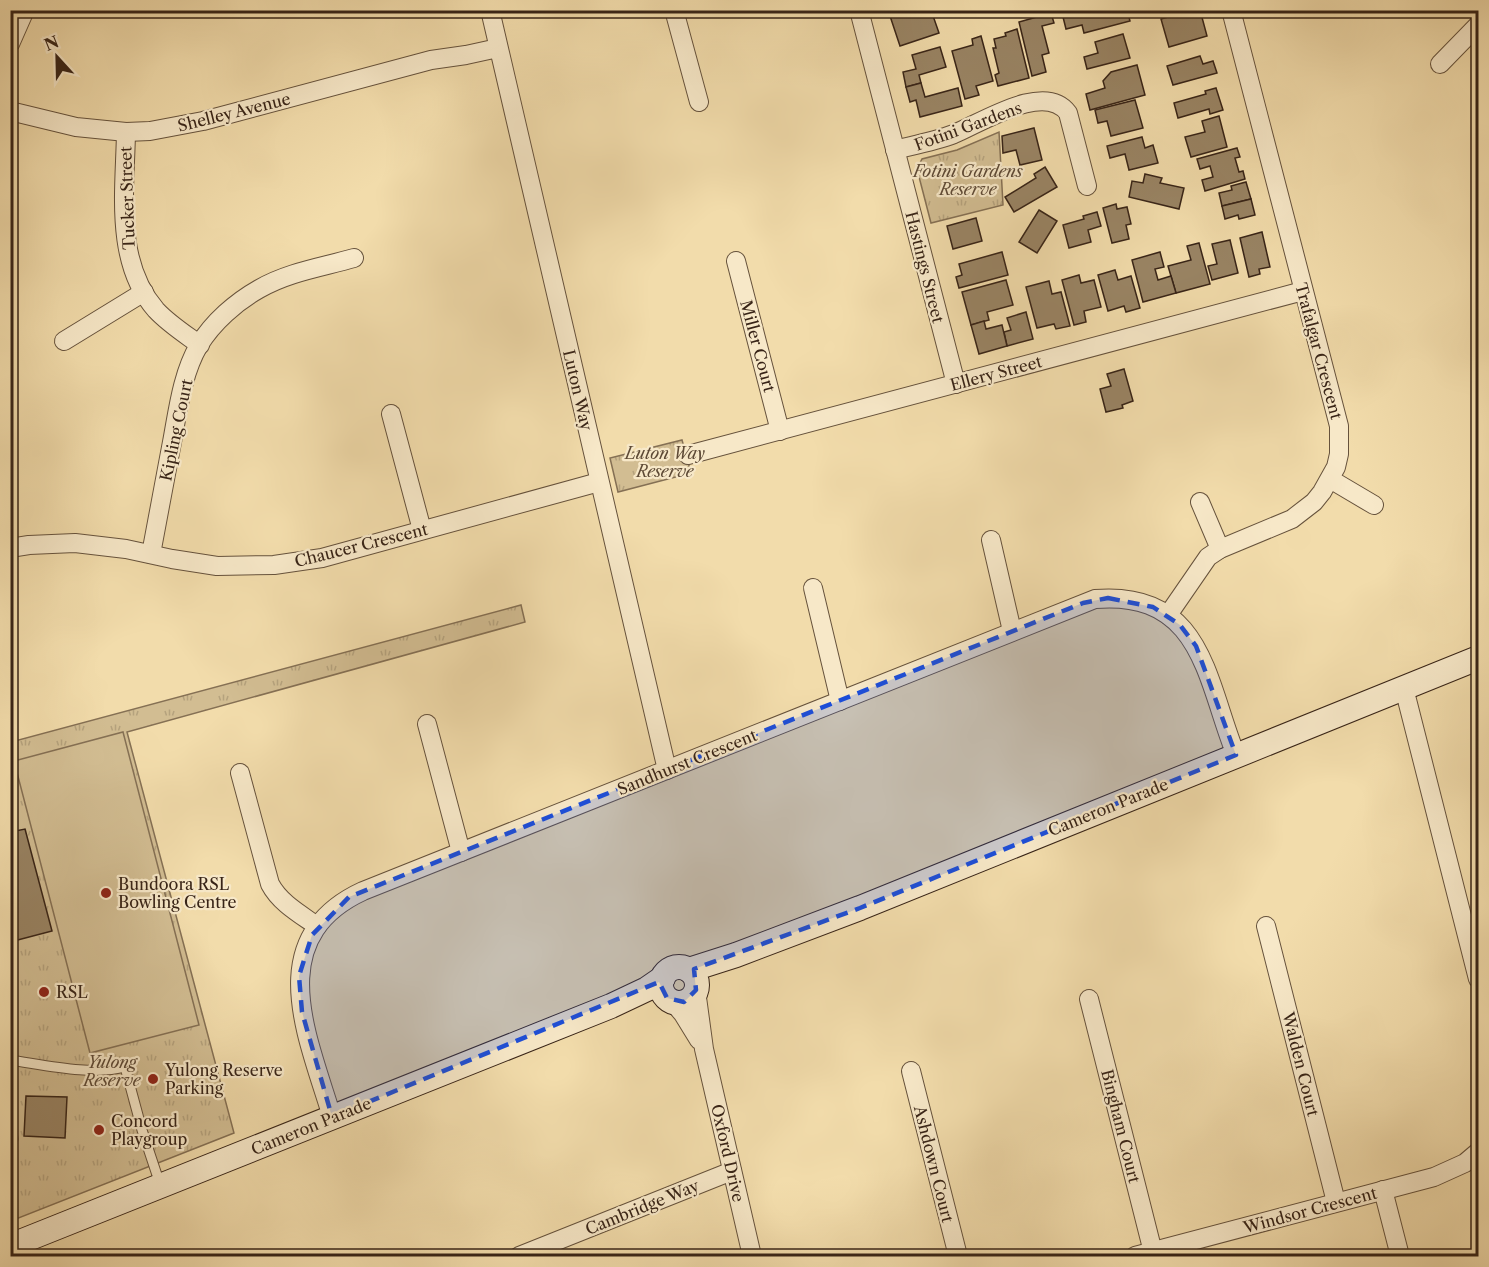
<svg xmlns="http://www.w3.org/2000/svg" width="1489" height="1267" font-family="'Libre Caslon Text',serif">
<style>
.park{fill:url(#park-tufts);stroke:#857054;stroke-width:1.5}
.pitch{fill:#d2bd92;stroke:#857054;stroke-width:1.5}
.building{fill:#998464;stroke:#382417;stroke-width:1.5}
.lines{fill:none;stroke-linecap:round;stroke-linejoin:round}
.lane-casing{stroke:#66523c;stroke-width:11}
.street-casing{stroke:#66523c;stroke-width:20}
.secondary-casing{stroke:#382417;stroke-width:26}
.lane{stroke:#f7e8c8;stroke-width:9}
.street{stroke:#f7e8c8;stroke-width:18}
.secondary{stroke:#f7e8c8;stroke-width:24}
.marked{fill:#1d4ed8;fill-opacity:0.2;stroke:#1d4ed8;stroke-width:4.5;stroke-dasharray:12 8;stroke-linejoin:round}
.poi-dot{fill:#8f2418;stroke:#f7e8c8;stroke-width:2}
.labels{text-anchor:middle;stroke-width:4.5;stroke-linejoin:round;paint-order:stroke}
.street-label{font-size:16px;fill:#382417;stroke:#f7e8c8}
.park-label{font-size:16px;font-style:italic;fill:#5e4a36;stroke:#f7e8c8}
.poi-label{font-size:16px;fill:#382417;stroke:#f7e8c8;text-anchor:start}
</style>
<defs>
<pattern id="park-tufts" width="24" height="20" patternUnits="userSpaceOnUse" patternTransform="scale(1.5)"><rect width="24" height="20" fill="#d2bd92"/><path d="M3 7l-1-3M5 7V3M7 7l1-3M15 17l-1-3M17 17v-4M19 17l1-3" fill="none" stroke="#b5a27d"/></pattern>
</defs>
<rect width="100%" height="100%" fill="#f2dcab"/>
<filter id="stains"><feTurbulence type="fractalNoise" baseFrequency=".00333" numOctaves="4"/><feColorMatrix values="0 0 0 0 .2 0 0 0 0 .09 0 0 0 0 .02 0 0 0 .5 -.17"/></filter>
<radialGradient id="worn" r=".72"><stop offset=".6" stop-color="#630" stop-opacity="0"/><stop offset="1" stop-color="#630" stop-opacity=".3"/></radialGradient>
<g class="park">
<path d="M999,132L1003,205L931,223L917,169L922,159L957,150Z"/>
<path d="M682,440L691,473L618,492L610,458Z"/>
<path d="M521,605L525,622L127,732L234,1133L11,1221V742Z"/>
</g>
<path class="pitch" d="M123,732L199,1025L90,1053L14,761Z"/>
<g class="building">
<path d="M921,10H931L939,33L900,46L890,16L904,11L906,16Z"/>
<path d="M1071,10H1127L1130,21L1084,33L1082,25L1066,29L1062,13Z"/>
<path d="M1193,10H1200L1207,36L1169,47L1161,19Z"/>
<path d="M1051,13L1054,23L1042,26L1049,53L1042,55L1046,72L1032,76L1019,22Z"/>
<path d="M1017,29L1029,78L998,86L995,75L999,73L993,48H996L994,39L1006,36L1005,33Z"/>
<path d="M1123,34L1130,58L1087,69L1084,57L1098,53L1095,42Z"/>
<path d="M981,36L993,81L976,86L979,95L965,99L952,51L973,45L972,39Z"/>
<path d="M940,47L946,67L919,75L921,83L906,87L903,72L916,69L912,55Z"/>
<path d="M1200,56L1203,64L1213,61L1217,73L1173,85L1167,66Z"/>
<path d="M1137,65L1145,95L1090,110L1086,94L1105,88L1103,81L1111,72Z"/>
<path d="M921,83L925,97L958,88L962,106L920,117L916,100L910,102L906,87Z"/>
<path d="M1216,88L1223,110L1210,114L1209,109L1178,118L1174,103L1206,94L1205,91Z"/>
<path d="M1135,100L1143,128L1111,136L1107,121L1098,123L1095,110Z"/>
<path d="M1219,116L1227,147L1191,157L1185,137L1205,132L1202,121Z"/>
<path d="M1034,128L1042,160L1020,165L1016,150L1003,153L1002,136Z"/>
<path d="M1142,137L1145,148L1153,145L1158,163L1129,170L1125,154L1110,158L1107,146Z"/>
<path d="M1237,148L1240,157L1235,158L1239,172L1243,171L1245,179L1205,191L1202,180L1213,177L1210,166L1200,169L1197,159Z"/>
<path d="M1045,167L1057,187L1014,212L1005,197L1036,178L1034,174Z"/>
<path d="M1145,174L1162,178L1160,183L1184,188L1179,209L1129,197L1132,181L1143,183Z"/>
<path d="M1246,182L1251,199L1222,206L1219,193L1232,190L1231,186Z"/>
<path d="M1251,199L1255,215L1239,219L1238,215L1225,219L1222,206Z"/>
<path d="M1116,204L1117,209L1127,207L1131,224L1126,225L1129,239L1112,243L1103,208Z"/>
<path d="M1039,210L1057,221L1037,253L1019,242Z"/>
<path d="M1097,212L1101,226L1088,230L1091,242L1069,248L1063,225L1084,219L1083,216Z"/>
<path d="M976,218L982,241L953,249L947,226Z"/>
<path d="M1262,232L1270,267L1259,269L1260,274L1249,277L1240,238Z"/>
<path d="M1230,240L1238,273L1212,280L1208,266L1217,264L1212,244Z"/>
<path d="M1199,243L1210,284L1176,293L1168,266L1191,260L1187,246Z"/>
<path d="M1002,252L1008,275L959,288L956,277L962,275L959,264Z"/>
<path d="M1160,252L1164,267L1155,269L1158,280L1171,276L1176,293L1143,302L1132,260Z"/>
<path d="M1115,270L1118,280L1131,276L1140,308L1126,312L1124,306L1108,311L1098,275Z"/>
<path d="M1079,275L1081,283L1094,280L1101,307L1084,311L1086,322L1074,325L1062,280Z"/>
<path d="M1006,280L1013,305L987,312L989,320L971,325L962,292Z"/>
<path d="M1049,281L1052,294L1061,292L1070,326L1056,329L1054,324L1037,328L1026,287Z"/>
<path d="M1026,312L1033,339L1007,346L1004,332L1011,330L1007,318Z"/>
<path d="M984,321L986,329L1002,325L1007,346L979,354L971,325Z"/>
<path d="M1124,369L1133,401L1122,405L1123,408L1106,412L1100,389L1111,386L1107,374Z"/>
<path d="M25,829L52,931L10,942V832Z"/>
<path d="M26,1096L67,1097L65,1138L24,1136Z"/>
</g>
<g class="lines">
<defs>
<g id="lane">
<path d="M10,1060C45,1065 92,1076 125,1067L142,1130L160,1184"/>
<path d="M10,1114L13,1139L10,1148"/>
</g>
<g id="street">
<path d="M490,10L667,770"/>
<path d="M674,10L699,102"/>
<path d="M859,10L956,384"/>
<path d="M10,44L25,10"/>
<path d="M1440,64L1478,25"/>
<path d="M10,111L76,127L126,132L150,131L203,121L431,60L466,55L498,48"/>
<path d="M126,132C125,191 114,262 156,310C169,324 185,334 200,345"/>
<path d="M895,150C915,145 935,141 954,134C981,123 1045,81 1068,113L1087,186"/>
<path d="M736,261L780,431"/>
<path d="M64,341L144,292"/>
<path d="M391,414L422,530"/>
<path d="M688,455L1303,291"/>
<path d="M1330,479L1374,505"/>
<path d="M1200,502L1220,549"/>
<path d="M991,540L1012,631"/>
<path d="M10,548L29,545L75,543L126,549L172,559L217,566L274,565L322,558L599,482"/>
<path d="M151,554C158,517 165,479 172,442C178,410 182,374 199,345C213,322 236,302 259,289C288,272 323,267 354,258"/>
<path d="M813,588L840,701"/>
<path d="M1168,615L1208,557L1220,549L1292,519L1314,502L1322,492L1336,467L1339,454V426L1231,10"/>
<path d="M1404,688L1478,979"/>
<path d="M427,724L461,852"/>
<path d="M240,773L270,884C280,903 300,914 317,926"/>
<path d="M1266,926L1336,1202"/>
<path d="M696,990L704,1049L752,1256"/>
<path d="M1089,999L1153,1252"/>
<path d="M672,1001L683,1014L699,1040"/>
<path d="M911,1071L958,1256"/>
<path d="M332,1117C308,1037 261,938 363,891L1095,599C1203,590 1206,681 1236,755"/>
<path d="M1383,1190L1400,1256"/>
<path d="M519,1256L732,1171"/>
<path d="M1135,1256L1434,1177L1465,1163L1478,1152"/>
</g>
<g id="secondary">
<circle cx="679" cy="985" r="18"/>
<path d="M689,970L736,955L860,908L1478,658"/>
<path d="M10,1246L611,1006L647,989L663,978"/>
</g>
</defs>
<use href="#lane" class="lane-casing"/>
<use href="#street" class="street-casing"/>
<use href="#secondary" class="secondary-casing"/>
<use href="#lane" class="lane"/>
<use href="#street" class="street"/>
<use href="#secondary" class="secondary"/>
</g>
<path class="marked" d="M1108,598L1153,607L1180,625L1196,646L1236,755L860,908L694,969L696,990L684,1002L667,998L659,982L332,1117L302,1012L299,976L312,935L349,897L1083,603Z"/>
<g class="poi-dot">
<circle cx="106" cy="893" r="6"/>
<circle cx="44" cy="992" r="6"/>
<circle cx="153" cy="1079" r="6"/>
<circle cx="99" cy="1130" r="6"/>
</g>
<g class="labels">
<g class="street-label">
<text transform="translate(234 112) rotate(-14)" y="6">Shelley Avenue</text>
<text transform="translate(968 126) rotate(-20)" y="6">Fotini Gardens</text>
<text transform="translate(127 198) rotate(-92)" y="6">Tucker Street</text>
<text transform="translate(925 267) rotate(76)" y="6">Hastings Street</text>
<text transform="translate(758 346) rotate(75)" y="6">Miller Court</text>
<text transform="translate(1319 351) rotate(75)" y="6">Trafalgar Crescent</text>
<text transform="translate(996 373) rotate(-15)" y="6">Ellery Street</text>
<text transform="translate(578 390) rotate(77)" y="6">Luton Way</text>
<text transform="translate(176 430) rotate(-78)" y="6">Kipling Court</text>
<text transform="translate(361 545) rotate(-14)" y="6">Chaucer Crescent</text>
<text transform="translate(687 762) rotate(-22)" y="6">Sandhurst Crescent</text>
<text transform="translate(1108 807) rotate(-22)" y="6">Cameron Parade</text>
<text transform="translate(1301 1064) rotate(76)" y="6">Walden Court</text>
<text transform="translate(311 1126) rotate(-22)" y="6">Cameron Parade</text>
<text transform="translate(1121 1126) rotate(76)" y="6">Bingham Court</text>
<text transform="translate(728 1153) rotate(77)" y="6">Oxford Drive</text>
<text transform="translate(934 1164) rotate(76)" y="6">Ashdown Court</text>
<text transform="translate(642 1207) rotate(-22)" y="6">Cambridge Way</text>
<text transform="translate(1310 1210) rotate(-15)" y="6">Windsor Crescent</text>
</g>
<g class="park-label">
<text x="968" y="177">Fotini Gardens<tspan x="968" dy="18">Reserve</tspan></text>
<text x="665" y="459">Luton Way<tspan x="665" dy="18">Reserve</tspan></text>
<text x="112" y="1068">Yulong<tspan x="112" dy="18">Reserve</tspan></text>
</g>
<g class="poi-label">
<text x="118" y="890">Bundoora RSL<tspan x="118" dy="18">Bowling Centre</tspan></text>
<text x="56" y="998">RSL</text>
<text x="165" y="1076">Yulong Reserve<tspan x="165" dy="18">Parking</tspan></text>
<text x="111" y="1127">Concord<tspan x="111" dy="18">Playgroup</tspan></text>
</g>
</g>
<rect width="1489" height="1267" fill="none" stroke="#f2dcab" stroke-width="36"/>
<rect x="12" y="12" width="1465" height="1243" fill="none" stroke="#382417" stroke-width="3"/>
<rect x="18" y="18" width="1453" height="1231" fill="none" stroke="#382417" stroke-width="1.5"/>
<g transform="translate(57 57) rotate(338)" stroke="#f7e8c8" stroke-width="4.5" paint-order="stroke">
<path d="M0-4.5L10 22L0 15L-10 22Z" fill="#382417"/>
<text y="-9" font-size="16" font-weight="bold" text-anchor="middle" fill="#382417">N</text>
</g>
<rect width="100%" height="100%" filter="url(#stains)"/>
<rect width="100%" height="100%" fill="url(#worn)"/>
</svg>
